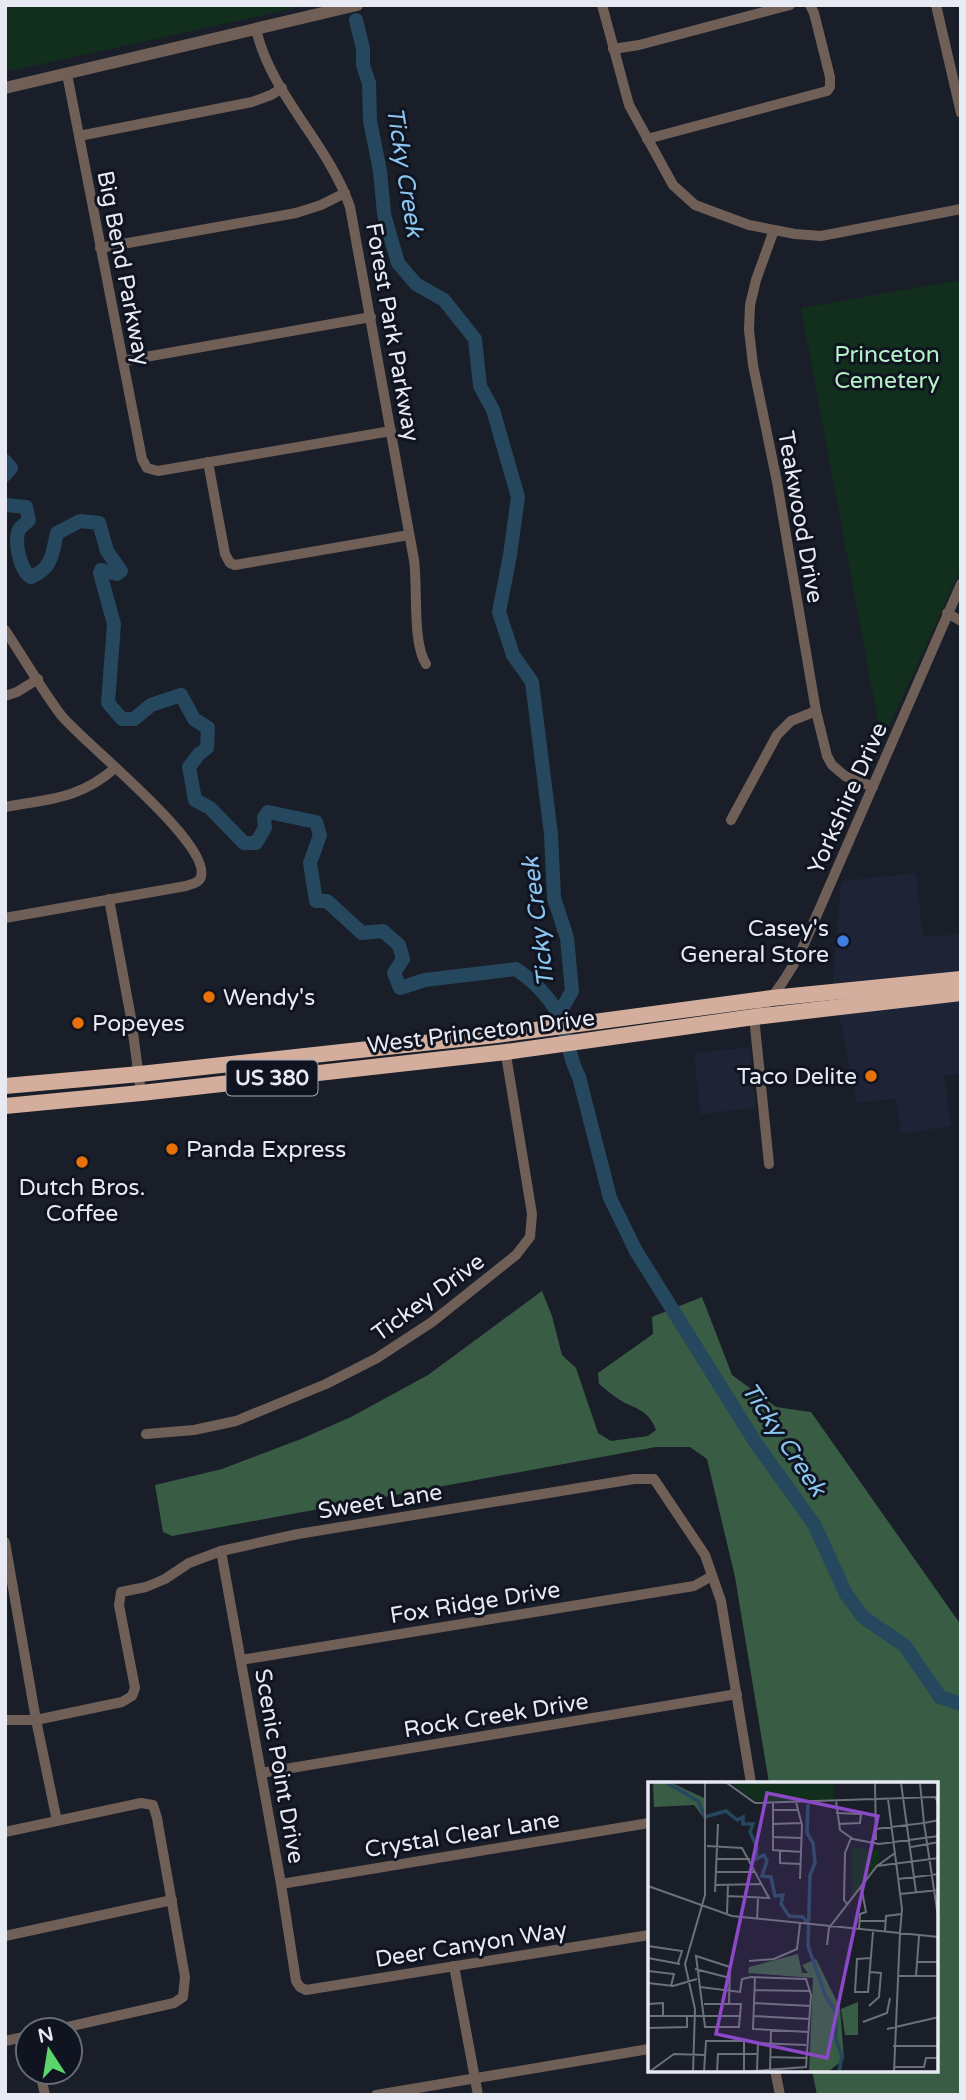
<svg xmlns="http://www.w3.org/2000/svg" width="966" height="2100" font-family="'Varela Round',sans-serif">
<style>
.built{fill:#1e2335}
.green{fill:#112f1c}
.forest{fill:#395c44}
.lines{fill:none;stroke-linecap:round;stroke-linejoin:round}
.river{stroke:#26485f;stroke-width:14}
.minor{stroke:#705f57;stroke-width:10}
.tertiary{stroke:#705f57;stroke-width:12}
.trunk{stroke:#d4ae9c;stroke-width:16}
.shop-dot{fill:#3f7fe0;stroke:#101420;stroke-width:2.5}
.food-dot{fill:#e8710a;stroke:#101420;stroke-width:2.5}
.labels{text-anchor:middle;stroke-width:6;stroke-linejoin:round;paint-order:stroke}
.shield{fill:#101420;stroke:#a6aab3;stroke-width:2}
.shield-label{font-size:21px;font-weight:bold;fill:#e7eaf2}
.street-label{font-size:23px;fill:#e7eaf2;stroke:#101420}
.park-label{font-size:23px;fill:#b5f3c7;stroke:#101420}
.poi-label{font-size:23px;fill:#e7eaf2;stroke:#101420;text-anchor:start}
.water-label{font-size:24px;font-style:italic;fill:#8bc6f1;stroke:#101420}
.inset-river{fill:none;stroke:#26485f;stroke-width:3.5}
.inset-road{fill:none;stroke:#6b7079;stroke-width:2}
.view{fill:#8b48c7;fill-opacity:0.15;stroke:#8b48c7;stroke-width:3.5}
.inset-edge{fill:none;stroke:#e7eaf2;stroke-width:3.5}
</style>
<rect width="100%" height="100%" fill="#191e29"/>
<g class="built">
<path d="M916,873L923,937L961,934V1073L944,1076L951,1126L901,1134L896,1099L856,1103L833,981L841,881Z"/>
<path d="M750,1047L756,1108L700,1114L694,1053Z"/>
</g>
<g class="green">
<path d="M5,5H309L5,72Z"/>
<path d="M961,280V568L882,742L801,308Z"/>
</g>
<path class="forest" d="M542,1291L552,1316L562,1355L576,1368L598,1433L611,1441L648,1436L656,1430C647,1407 634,1410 617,1398C611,1394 605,1389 599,1384L598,1373L653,1334L652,1317L702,1297L732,1375L776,1407L811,1412L961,1625V2095H817L812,2070H936V1783H769L735,1577L707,1459L690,1447H656L172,1536L163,1532L155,1485L222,1469L301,1439L351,1417L428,1375Z"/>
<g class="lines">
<g class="river">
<path d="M356,20L363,49V65L369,83L370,121L380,171L384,214L398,263L416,284L444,300L475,339L480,386L493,410L518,497L510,555L499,612L513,655L532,682L551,834L554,898L567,938L572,991L559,1014"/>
<path d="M5,461L11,468L5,475"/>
<path d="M5,505L26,507L29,520C28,521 21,527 20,528C13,539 20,571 31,577C53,568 52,553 57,533L80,521L99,523L107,551L121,571L117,574L101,570L100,573L114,624L108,703L122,719H134L151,705L181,695L194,719L208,728L207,748L199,754L189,767L195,800L210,808L244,843H256L265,828L264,818L268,812L316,822L320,835L310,863L316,901H327L362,933L383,931L399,945L403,959L394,973L400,988L425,980L516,969C532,980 548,996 558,1013C567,1030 568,1057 579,1077L610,1198L636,1251L757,1445L814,1524L846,1594L863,1617L905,1646L940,1697L961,1704"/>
</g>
<g class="minor">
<path d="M602,5L629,105L673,185L695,205L749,225L795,234L821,236L961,209"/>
<path d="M936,5L961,113"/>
<path d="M256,29C271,95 328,143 350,207L414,560C418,588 412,642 426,664"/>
<path d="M613,49L639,45L790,5"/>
<path d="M67,74L142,459L147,468L158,471L391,431"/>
<path d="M79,136L252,102L271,95L282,88"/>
<path d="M647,139L827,91L830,87V77L814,13L810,5"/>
<path d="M774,230L756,280L750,305L749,330L753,365L777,482L816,711L827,756L832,765L845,776L873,787"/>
<path d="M100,248L296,213L321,205L345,193"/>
<path d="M123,361L371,317"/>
<path d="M208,462L225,554L230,563L235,565L409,535"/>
<path d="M947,613L961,621"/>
<path d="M5,630C24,658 41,689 61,715C81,741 218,848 200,879C197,884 190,884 186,886L5,918"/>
<path d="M5,696L17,692L38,679"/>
<path d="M5,807C49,799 80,799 115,768"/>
<path d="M731,820L777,735L791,721L816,711"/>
<path d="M109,899L131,1018L141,1093"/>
<path d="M769,1164L754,1017C774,997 789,975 802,949L961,584"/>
<path d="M146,1434L194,1430L236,1421L326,1384L377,1358L432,1322L516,1255L530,1237L532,1214L505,1049"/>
<path d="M5,1542L36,1720L57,1821"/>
<path d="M221,1551L281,1884L296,1981L300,1987L306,1990L649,1935"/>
<path d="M241,1660L694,1586L712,1576"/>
<path d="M5,1720H36L122,1702L132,1696L135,1688L119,1605L121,1592L146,1587L165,1579L189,1563L221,1551L298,1534L634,1479H654L705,1555L721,1601L751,1783"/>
<path d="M261,1773L737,1694"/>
<path d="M5,1832L141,1803L153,1805L157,1818L185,1977L183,1997L174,2003L54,2030"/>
<path d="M281,1884L649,1823"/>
<path d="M5,1936L172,1900"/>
<path d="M454,1966L478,2095"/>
<path d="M5,2041L28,2036"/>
<path d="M775,2070L780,2095"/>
<path d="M40,2072L45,2095"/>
<path d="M376,2095L649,2049"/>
</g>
<path class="tertiary" d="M5,88L357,5"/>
<g class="trunk">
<path d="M5,1086L140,1074L497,1035L772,998L961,979"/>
<path d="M5,1106L141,1093L506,1052L754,1017L961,993"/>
</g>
</g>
<circle class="shop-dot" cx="843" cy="941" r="7"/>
<g class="food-dot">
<circle cx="209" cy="997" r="7"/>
<circle cx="78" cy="1023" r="7"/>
<circle cx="871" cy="1076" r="7"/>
<circle cx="172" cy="1149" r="7"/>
<circle cx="82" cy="1162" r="7"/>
</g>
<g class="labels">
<rect class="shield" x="226.5" y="1060.5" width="91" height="35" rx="5"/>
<g class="shield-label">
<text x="272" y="1085">US 380</text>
</g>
<g class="street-label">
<text transform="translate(124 268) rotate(79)" y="8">Big Bend Parkway</text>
<text transform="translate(393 332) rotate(80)" y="8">Forest Park Parkway</text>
<text transform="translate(801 517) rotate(80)" y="8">Teakwood Drive</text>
<text transform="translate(847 798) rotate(-66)" y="8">Yorkshire Drive</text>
<text transform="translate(481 1031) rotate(-7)" y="8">West Princeton Drive</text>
<text transform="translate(428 1297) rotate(-36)" y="8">Tickey Drive</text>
<text transform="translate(380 1501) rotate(-9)" y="8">Sweet Lane</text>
<text transform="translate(475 1602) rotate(-9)" y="8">Fox Ridge Drive</text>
<text transform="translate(496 1715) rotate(-9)" y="8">Rock Creek Drive</text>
<text transform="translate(280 1766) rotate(80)" y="8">Scenic Point Drive</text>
<text transform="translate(462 1834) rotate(-9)" y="8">Crystal Clear Lane</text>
<text transform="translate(471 1944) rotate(-9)" y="8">Deer Canyon Way</text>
</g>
<g class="park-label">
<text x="887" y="362">Princeton<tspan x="887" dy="26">Cemetery</tspan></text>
</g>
<g class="poi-label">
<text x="829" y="936" text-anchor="end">Casey's<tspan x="829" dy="26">General Store</tspan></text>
<text x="223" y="1005">Wendy's</text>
<text x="92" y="1031">Popeyes</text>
<text x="857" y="1084" text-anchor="end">Taco Delite</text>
<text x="186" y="1157">Panda Express</text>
<text x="82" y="1195" text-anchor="middle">Dutch Bros.<tspan x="82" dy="26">Coffee</tspan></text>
</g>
<g class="water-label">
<text transform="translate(405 172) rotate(81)" y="8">Ticky Creek</text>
<text transform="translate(538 922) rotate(-97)" y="8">Ticky Creek</text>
<text transform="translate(784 1439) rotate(56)" y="8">Ticky Creek</text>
</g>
</g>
<g transform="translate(648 1782)">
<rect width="290" height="290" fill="#191e29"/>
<path d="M83,1H186L185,19H106ZM204,66L230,67L232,78L203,118Z" fill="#112f1c"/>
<path d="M5,1H24L58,17V39L46,23L6,25ZM150,172L154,191H160L154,183L168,177L192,226L196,277L180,290H161L165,196L100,191L101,185ZM210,220V253H197L193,227Z" fill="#395c44"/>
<path class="inset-river" d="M19,1L50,19L57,35L78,29L89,38L95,35V42H105L102,50L109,65L108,77L116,73L119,79L114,94L123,95L127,114L135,113L133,122L141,134L155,135L159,141M160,22L159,51L165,61L167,81L162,93L160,164L178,215L188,230V258L194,274L191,290"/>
<path class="inset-road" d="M79,1L107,21L287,15L291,22M227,1L228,58M253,1L268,110M240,17L254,127L252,151M188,19L192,48L205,57L231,62L291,54M148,20L154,43L152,97M125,21V68L154,70M125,28H149M188,31L213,32L212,41L190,42M291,38L276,41L291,141M125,42L154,41M227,47L276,41L272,1M124,55L154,56M59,64L94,66L121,116L80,114M263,65L291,60M132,69V81L153,82M68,77H102M229,84L291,76M68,90H107M250,97L291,92M67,103L114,102M0,104L84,134L291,155M67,110L70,42M252,112L291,108M200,123L196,118L197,71L203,56M79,131L80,103M109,138L110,117M212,139H237M211,148L212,132L218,130L213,104M237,150L238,134L254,132M179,163L181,146L229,84L247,71M0,164L34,169L30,181M0,176L32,182M222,176L209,177L207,210H220L225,150M101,179L126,177L149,167L152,142M268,180H291M47,187L82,196M0,189L26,192L23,204M251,194H291M268,194L271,154M107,195L105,247L161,250M0,201L25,204L49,197M52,205L92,210L94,197L103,195L158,197L163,213L158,285L92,290M106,208L163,209M106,221L163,224M0,222L15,221V233M56,222H93L91,245H57L48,174L82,185L81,222M221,224L231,215L233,191L222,190M0,234H92M105,234L162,237M215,240L239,231L242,216M0,246L39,245V233M239,247L291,235M245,264H291M122,275L159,276M246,285H276L278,276H291M109,288L110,261L158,263M122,289L123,248M1,290L26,272L57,273M45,290L47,227L37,182L57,113V1M56,290L58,259H96V289M69,290L70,272H109M246,290L252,151"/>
<path class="view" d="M119,11L230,34L179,276L68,252Z"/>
<rect width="290" height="290" class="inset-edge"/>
</g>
<rect width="966" height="2100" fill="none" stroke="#e7eaf2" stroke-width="14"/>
<g transform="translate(49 2051) rotate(348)"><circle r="33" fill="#101420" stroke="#666a74" stroke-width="2"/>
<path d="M0-5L12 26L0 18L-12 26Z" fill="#5cd56d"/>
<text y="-10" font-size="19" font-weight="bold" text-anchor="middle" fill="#e7eaf2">N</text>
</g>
</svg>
